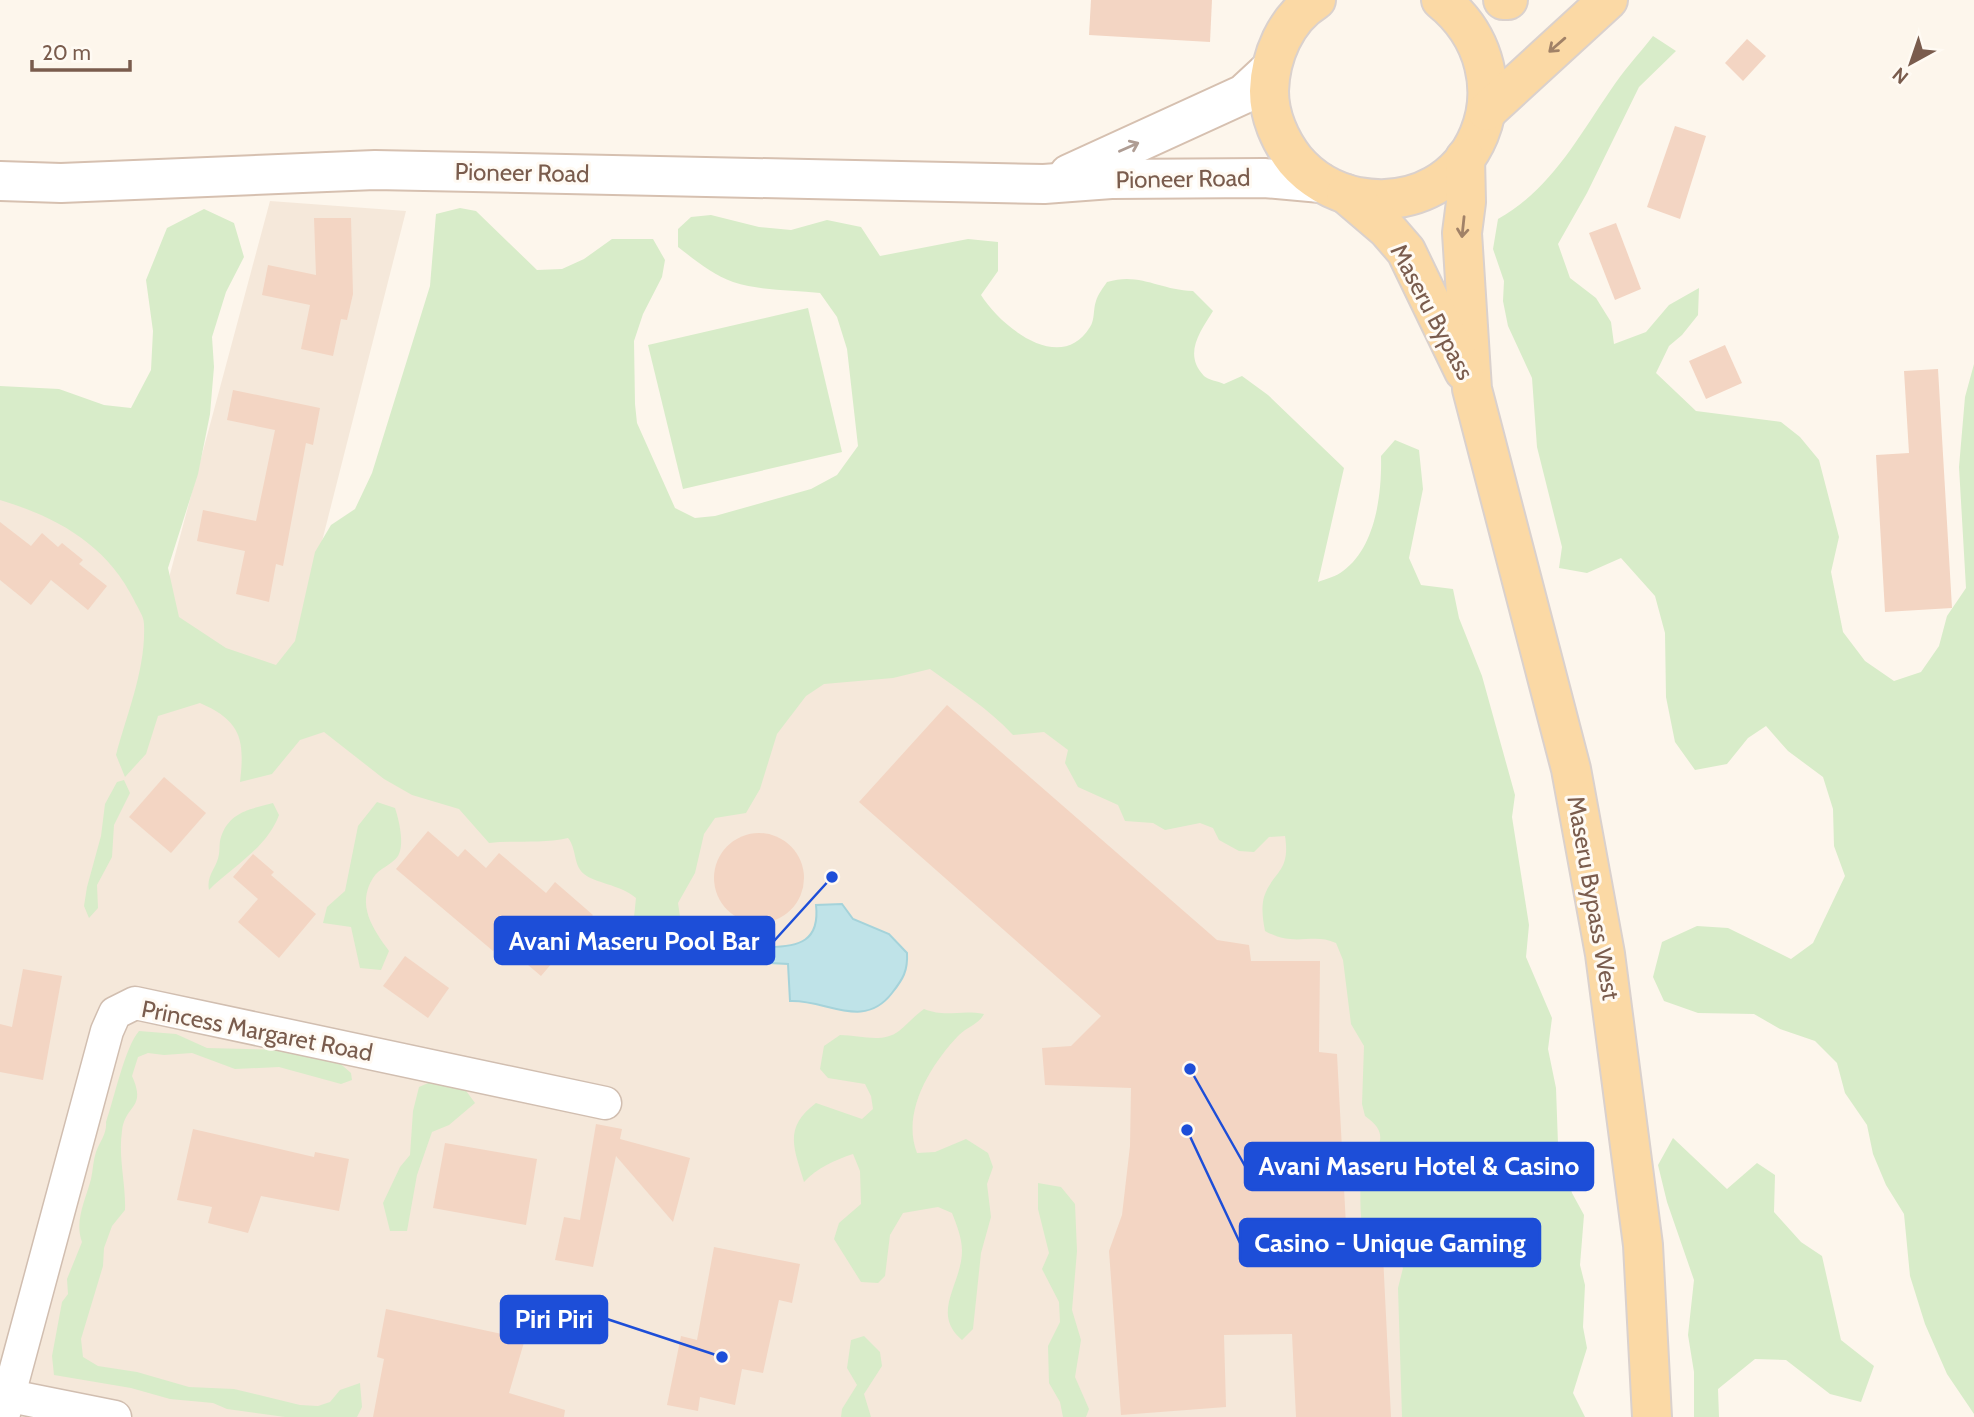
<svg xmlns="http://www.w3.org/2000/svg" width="1974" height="1417" font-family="Cabin,sans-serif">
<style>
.residential{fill:#f5e8da}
.green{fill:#d8ecc9}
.water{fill:#bfe3e8;stroke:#a5d3da;stroke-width:2}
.building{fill:#f3d5c3}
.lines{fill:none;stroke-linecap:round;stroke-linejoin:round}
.street-casing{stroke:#d1beb0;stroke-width:35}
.secondary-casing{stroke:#d6c0b0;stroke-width:42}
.primary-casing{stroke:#dad1cd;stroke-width:42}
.street{stroke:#fff;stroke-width:32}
.secondary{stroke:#fff;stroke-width:38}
.primary{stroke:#fbd9a5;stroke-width:38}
.oneway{stroke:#a18267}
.oneway2{stroke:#af9d94}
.labels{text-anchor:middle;stroke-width:6;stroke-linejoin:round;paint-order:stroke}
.street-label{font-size:24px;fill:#7a5c4d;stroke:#fffaf3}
.leader{fill:none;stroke:#1d4ed8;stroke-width:2.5}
.callout-dot{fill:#1d4ed8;stroke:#fffaf3;stroke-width:2.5}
.callout{fill:#1d4ed8;stroke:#1d4ed8;stroke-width:2.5}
.callout-label{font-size:26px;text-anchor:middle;font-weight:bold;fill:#fff}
</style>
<rect width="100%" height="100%" fill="#fdf6ec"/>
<path class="residential" d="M270,201L406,211L288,675L813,619L1291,816L1377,901L1447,1417H0V482L124,541L155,630Z"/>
<g class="green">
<path d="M1653,36L1676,51L1639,87L1587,193L1558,244L1570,278L1596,298L1611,322L1614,344L1646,332L1669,305L1699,288L1698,315L1682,335L1669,346L1656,373L1696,411L1781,422L1800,437L1819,460L1839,537L1831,572L1843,632L1865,661L1894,681L1921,672L1939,646L1947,616L1966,588L1959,467L1965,397L1974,364V1414L1947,1374L1925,1324L1910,1276L1904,1214L1886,1185L1873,1154L1867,1125L1845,1093L1837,1063L1815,1041L1780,1029L1754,1014L1698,1013L1664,1001L1653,977L1662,942L1697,926L1728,928L1791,959L1813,943L1845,876L1834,846L1833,809L1823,777L1788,751L1766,726L1748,738L1727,764L1695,770L1675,742L1666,697L1665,633L1655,596L1621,558L1587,573L1559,568L1562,547L1537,447L1532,378L1508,326L1503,301L1504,281L1493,249L1498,219C1551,189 1577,139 1610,91C1623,71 1639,54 1653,36Z"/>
<path d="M460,208L476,211L537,270L562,269L584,259L612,239H653L665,260L662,277L643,314L634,341L635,404L637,423L675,508L695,518L715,516L811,489L837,475L858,446L847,349L837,317L820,293C792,290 761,291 733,282C713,275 695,260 678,247V229L691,217L711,215L759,227L791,230L827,220L861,227L880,256L968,239L998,242V271L981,295C1001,327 1061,375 1090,327C1095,320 1093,309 1096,301C1098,294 1103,288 1107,282C1140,272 1159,290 1193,291L1213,311C1200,332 1183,354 1204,376C1208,380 1218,381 1224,384L1242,376L1268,395L1344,468L1318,582C1326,579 1337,576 1343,571C1376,547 1382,493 1381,456L1395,440L1419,450L1423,489L1409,558L1421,585L1453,589L1459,618L1482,676L1515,795L1512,817L1529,925L1526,957L1552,1018L1548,1049L1556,1088L1558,1144L1572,1193L1584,1215L1580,1265L1585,1285L1583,1327L1587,1348L1573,1393L1585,1417H1402L1398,1288L1403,1268L1390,1251C1382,1250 1371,1248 1366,1241C1360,1232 1359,1186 1362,1176C1370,1153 1397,1138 1365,1116L1362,1104L1364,1046L1351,1024L1343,960L1336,943C1312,932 1295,948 1265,931C1263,920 1261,908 1264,897C1272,872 1291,873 1285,836L1269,837L1254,852L1239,851L1219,840L1213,828L1200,823L1165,830L1153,823L1125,821L1118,805L1078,787L1065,763L1068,750L1044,732L1013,735C988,708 960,691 930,669L893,678L824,684L806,696L777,734L760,789L746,813L715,818L704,834L695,873L678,903L682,930L675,942L658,948L642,939L633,927L636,898C619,884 594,883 584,874C573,865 577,849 568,838C542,844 516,840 489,843L459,809L412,795L384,779L324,732L300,740L272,774L240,782C245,739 241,721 200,703L158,716L146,754L125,777L116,755C127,713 146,669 144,624C144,616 137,607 134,600C107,545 57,517 0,500V386L59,389L104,405L131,408L151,370L153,331L146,280L167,228L204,209L234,223L244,257L226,292L212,337L214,367L210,414L198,474L168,568L179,617L226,648L276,665L295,641L315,552L331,525L355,509L372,473L430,286L436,214Z"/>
<path d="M808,308L842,452L683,489L648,345Z"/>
<path d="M124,780L130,793L114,825L112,857L97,885L98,908L89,918L84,906L87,887L101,836L105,804L117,782Z"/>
<path d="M377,802L395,808C399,820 405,845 398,856C392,865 379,868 373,878C356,905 373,929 389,951L381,970L360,968L351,927L323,923L327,907L345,891L358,826Z"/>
<path d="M273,803L279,815C267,848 233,866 209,890C206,875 217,868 219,854C220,848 219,843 221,837C229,812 250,809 273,803Z"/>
<path d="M924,1009C947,1018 960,1009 984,1014C979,1024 967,1027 959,1035C931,1064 901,1112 917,1153L935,1152L966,1139L988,1153L993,1167L987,1184L991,1217L981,1253L973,1329L962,1340C930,1313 962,1284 962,1251C962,1238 957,1226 952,1213L938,1207L903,1213L890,1235L885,1276L878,1283L861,1282L834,1239L839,1223L861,1204L860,1171L853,1154C835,1160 817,1168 804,1182C794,1148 783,1128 816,1103L862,1119L873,1109L871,1096L865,1084L828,1078L820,1069L824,1046L840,1035C860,1035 882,1044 899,1031C908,1024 914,1016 924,1009Z"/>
<path d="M139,1031L176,1034L207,1048L290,1050L335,1059L351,1073L352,1080L341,1084L279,1067L235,1069L192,1053L164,1055L148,1053L138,1057L132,1076C147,1109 125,1104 122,1131C118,1157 126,1184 125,1210L112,1226L104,1248L103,1266L81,1339L83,1357L98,1366L137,1372L189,1387L234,1389L300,1405L318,1406L330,1402L340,1390L360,1383L362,1407L357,1417H285L227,1409L213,1403L170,1399L131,1388L54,1375L52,1356L62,1302L68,1294L67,1279L82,1242C74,1221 86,1199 91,1179C93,1170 93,1161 96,1152C100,1141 107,1134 106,1122C114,1099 125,1047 139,1031Z"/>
<path d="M435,1080H458L475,1103L449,1125L432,1132L417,1175L407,1231H390L383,1203L400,1167L410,1155L413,1111L419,1087Z"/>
<path d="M1673,1138L1727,1189L1757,1163L1775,1175L1774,1212L1801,1242L1822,1256L1841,1340L1874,1366L1861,1402L1830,1394L1786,1360L1755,1359L1718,1389L1719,1417H1694V1372L1688,1335L1694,1280L1667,1202L1658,1165Z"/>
<path d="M1038,1183L1061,1187L1075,1204L1077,1251L1072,1310L1081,1340L1075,1377L1089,1409L1086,1417H1063L1060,1402L1049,1383L1048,1346L1060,1322L1059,1302L1042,1269L1049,1253L1038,1209Z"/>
<path d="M864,1336L880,1352L882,1366L864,1394L871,1417H841L842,1409L857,1385L847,1368L851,1340Z"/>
</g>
<path class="water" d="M842,904L853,919L889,934L907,953C908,971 903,979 892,993C863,1031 826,999 790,1001L788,964L770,963L769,947C799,947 820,941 816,905Z"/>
<g class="building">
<path d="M1091,0H1212L1210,42L1089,35Z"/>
<path d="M1747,39L1766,56L1743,81L1725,63Z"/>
<path d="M1675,126L1706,136L1680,219L1647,207Z"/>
<path d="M314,218H351L353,294L347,320L341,319L333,356L301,349L310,305L262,295L268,265L316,275Z"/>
<path d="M1616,223L1641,289L1615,300L1589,233Z"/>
<path d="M1725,345L1742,383L1706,399L1689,361Z"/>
<path d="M1938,369L1952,608L1885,612L1876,455L1909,453L1904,371Z"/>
<path d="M233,390L320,408L313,445L306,443L283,566L276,564L269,602L236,594L245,551L197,541L203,510L256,521L275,430L227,420Z"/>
<path d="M0,522L31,546L42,533L58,547L62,543L83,560L79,564L107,586L88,610L51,580L31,605L0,580Z"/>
<path d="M947,705L1217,940L1249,945L1251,961H1320L1319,1052L1337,1054L1347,1245L1358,1244V1257L1383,1255L1391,1417H1296L1292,1334L1224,1335L1226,1407L1121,1415L1109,1251L1122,1215L1130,1146L1131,1088L1045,1085L1042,1048L1071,1046L1101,1016L859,802Z"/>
<path d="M164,777L206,813L171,853L129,817Z"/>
<path d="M428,831L458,857L465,849L486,868L499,853L546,893L555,882L593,915L541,976L501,942L493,951L396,869Z"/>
<circle cx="759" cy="878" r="45"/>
<path d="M253,854L274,872L271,875L316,914L279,958L238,922L258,899L233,877Z"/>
<path d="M405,956L449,988L428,1018L383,986Z"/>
<path d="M23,969L62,976L43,1080L0,1072V1024L12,1027Z"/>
<path d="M596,1124L622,1129L620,1139L690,1158L673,1222L616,1156L593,1267L555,1260L564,1217L580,1220Z"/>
<path d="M193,1129L314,1157L315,1152L349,1159L339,1211L261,1196L248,1233L208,1223L212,1207L177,1200Z"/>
<path d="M445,1143L537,1159L526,1225L433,1208Z"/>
<path d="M714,1247L800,1264L792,1303L779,1300L763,1373L742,1369L735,1405L700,1397L698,1411L667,1405L681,1336L697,1340Z"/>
<path d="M386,1309L525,1339L509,1393L565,1410L564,1417H373L384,1359L377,1357Z"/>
</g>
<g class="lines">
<defs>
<g id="street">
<path d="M0,1394L115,1417"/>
<path d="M3,1417L107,1031L115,1013L135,1003L605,1103"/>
</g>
<g id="secondary">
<path d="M1069,174L1244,94L1271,69"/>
<path d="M0,181L61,183L375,170L1044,184L1111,179L1264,178L1321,183"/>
</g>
<g id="primary">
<path d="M1316,0C1285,19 1270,57 1269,91C1269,116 1280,141 1295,160C1311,179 1334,192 1358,197C1477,218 1534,75 1441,0"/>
<path d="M1503,0H1508"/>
<path d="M1487,111L1608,0"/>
<path d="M1465,158L1466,202L1462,233L1472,389L1571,769L1605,954L1643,1245L1652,1417"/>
<path d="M1346,194L1387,229L1406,251L1464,371"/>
</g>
</defs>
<use href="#street" class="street-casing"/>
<use href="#secondary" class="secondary-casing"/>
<use href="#primary" class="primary-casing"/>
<use href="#street" class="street"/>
<use href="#secondary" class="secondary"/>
<use href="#primary" class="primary"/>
</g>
<defs><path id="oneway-shaft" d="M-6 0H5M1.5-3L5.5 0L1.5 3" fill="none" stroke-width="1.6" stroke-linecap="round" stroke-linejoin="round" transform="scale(1.75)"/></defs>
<g class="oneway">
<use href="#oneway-shaft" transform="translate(1557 45) rotate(139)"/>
<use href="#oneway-shaft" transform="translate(1463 227) rotate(96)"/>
</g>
<use class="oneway2" href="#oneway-shaft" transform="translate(1129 147) rotate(-24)"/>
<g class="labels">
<g class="street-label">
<text transform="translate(522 173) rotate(1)" y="8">Pioneer Road</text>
<text transform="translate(1183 179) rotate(-1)" y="8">Pioneer Road</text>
<text transform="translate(1432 312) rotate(62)" y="8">Maseru Bypass</text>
<text transform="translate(1593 898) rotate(80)" y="8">Maseru Bypass West</text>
<text transform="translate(257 1031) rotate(11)" y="8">Princess Margaret Road</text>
</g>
</g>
<path class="leader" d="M832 877L774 941M1190 1069L1245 1166M1187 1130L1240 1243M722 1357L607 1319"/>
<g class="callout-dot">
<circle cx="832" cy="877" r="7"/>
<circle cx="1190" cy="1069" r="7"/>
<circle cx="1187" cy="1130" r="7"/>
<circle cx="722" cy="1357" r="7"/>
</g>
<g class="callout">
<rect x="495" y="917" width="279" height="47" rx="7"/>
<rect x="1245" y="1143" width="348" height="47" rx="7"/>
<rect x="1240" y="1219" width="300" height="47" rx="7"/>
<rect x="501" y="1296" width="106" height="47" rx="7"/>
</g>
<g class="callout-label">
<text x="634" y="950">Avani Maseru Pool Bar</text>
<text x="1419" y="1175">Avani Maseru Hotel &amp; Casino</text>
<text x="1390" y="1252">Casino - Unique Gaming</text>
<text x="554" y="1328">Piri Piri</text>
</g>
<g transform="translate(1911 63) rotate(220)" stroke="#fffaf3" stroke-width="5" paint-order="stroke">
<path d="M0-5L12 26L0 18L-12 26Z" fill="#7a5c4d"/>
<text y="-10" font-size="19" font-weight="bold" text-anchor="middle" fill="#7a5c4d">N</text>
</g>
<path d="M32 60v10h98v-10" fill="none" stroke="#7a5c4d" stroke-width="3.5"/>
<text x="42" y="60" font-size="21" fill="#7a5c4d" stroke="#fffaf3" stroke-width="5" paint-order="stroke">20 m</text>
</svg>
